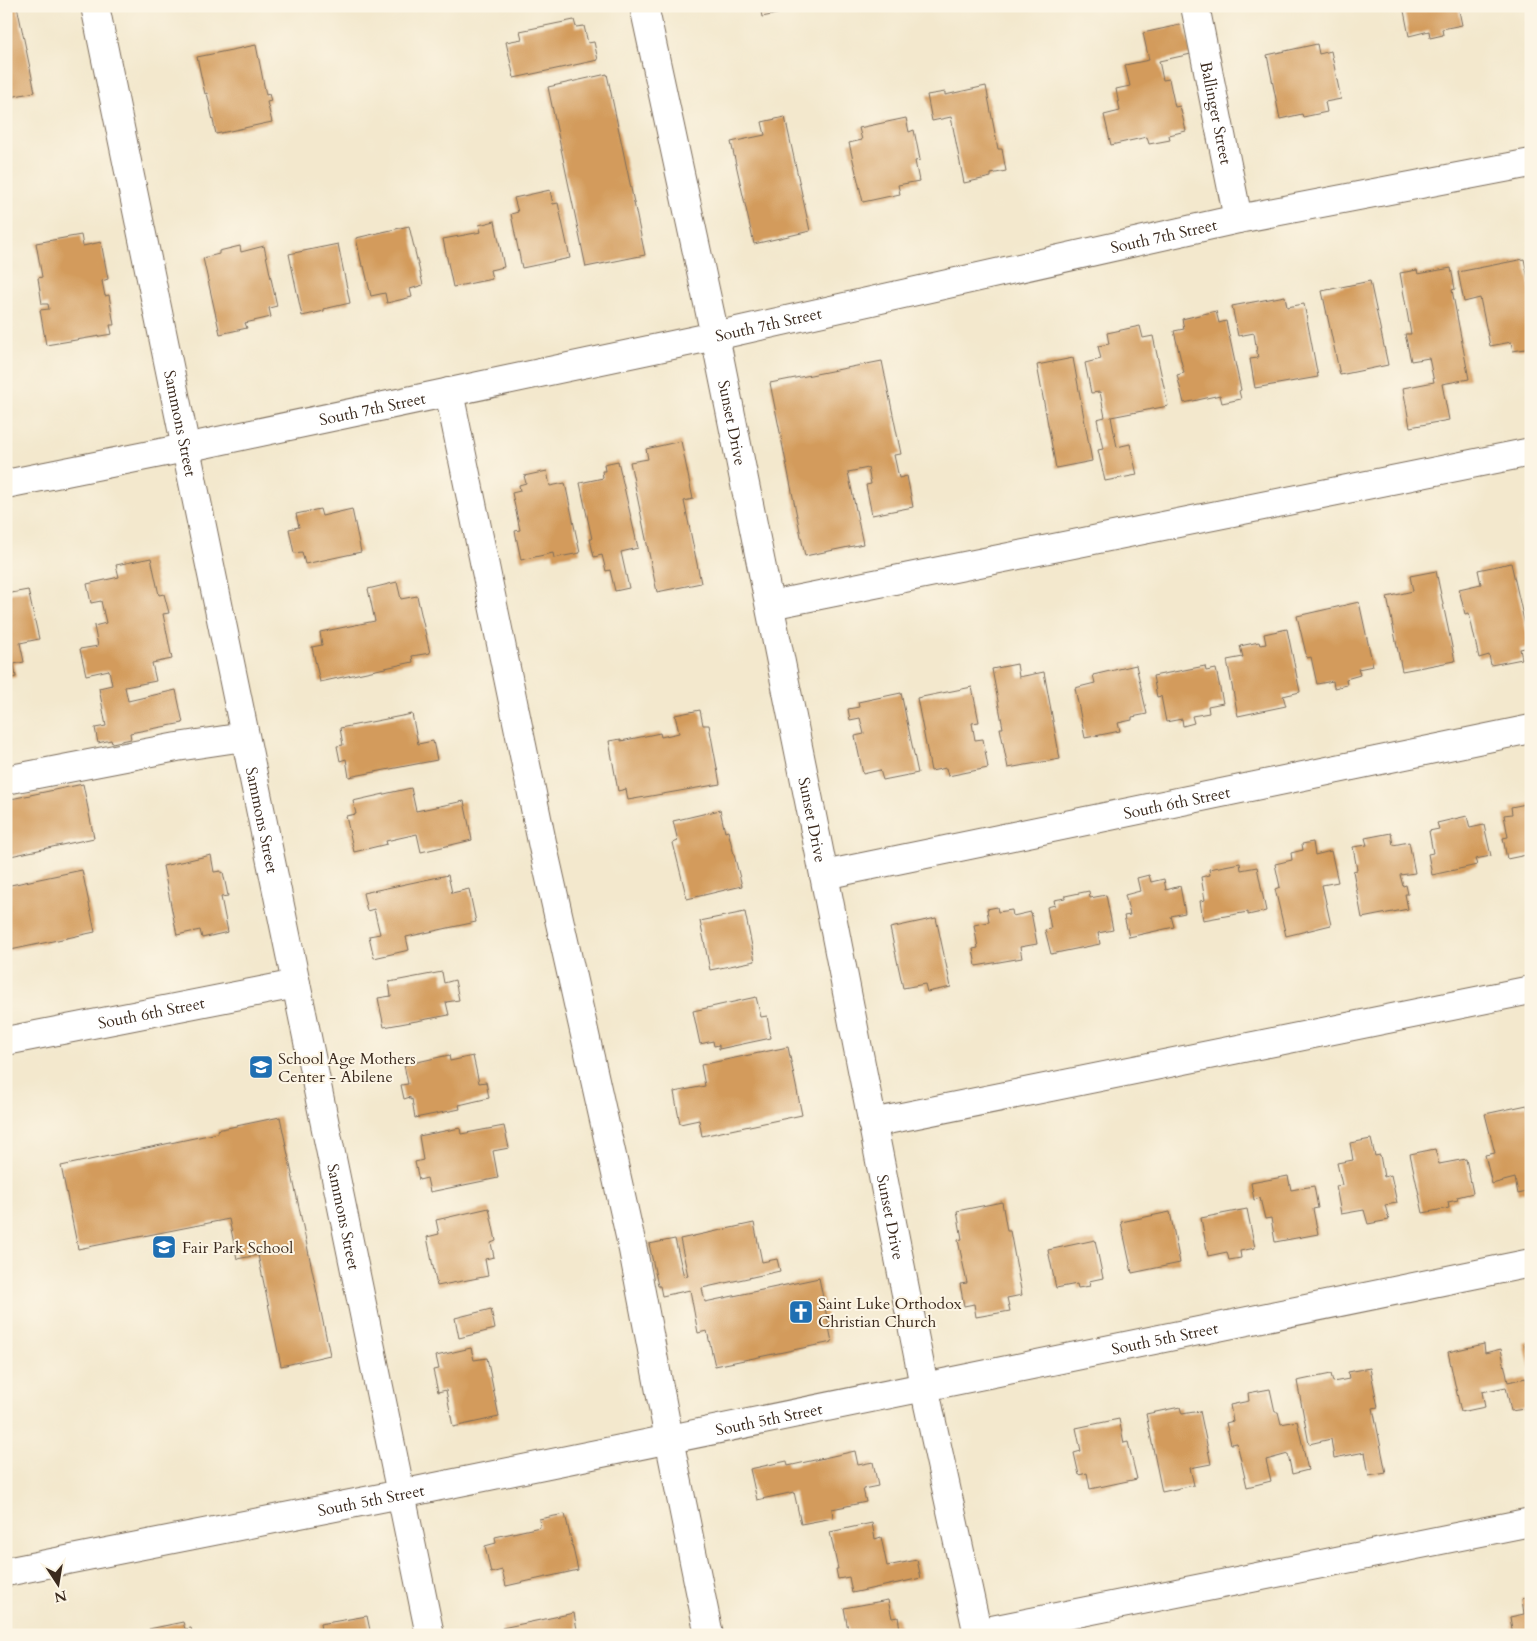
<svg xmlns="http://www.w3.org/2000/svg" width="1537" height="1641" font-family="Cardo,serif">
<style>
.building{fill:#d39b5c}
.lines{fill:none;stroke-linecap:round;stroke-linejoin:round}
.minor-casing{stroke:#7b6c5b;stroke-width:30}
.major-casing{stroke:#7b6c5b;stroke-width:30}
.minor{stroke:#fff;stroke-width:28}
.major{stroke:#fff;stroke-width:28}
.labels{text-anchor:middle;stroke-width:4;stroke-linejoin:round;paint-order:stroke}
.street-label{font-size:16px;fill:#3b2a1e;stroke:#fcf5e5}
.poi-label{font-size:16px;fill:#3b2a1e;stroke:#fcf5e5;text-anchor:start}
</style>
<rect width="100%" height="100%" fill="#fcf5e5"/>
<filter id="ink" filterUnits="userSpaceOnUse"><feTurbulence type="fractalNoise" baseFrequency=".02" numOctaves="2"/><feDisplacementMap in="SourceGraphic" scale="10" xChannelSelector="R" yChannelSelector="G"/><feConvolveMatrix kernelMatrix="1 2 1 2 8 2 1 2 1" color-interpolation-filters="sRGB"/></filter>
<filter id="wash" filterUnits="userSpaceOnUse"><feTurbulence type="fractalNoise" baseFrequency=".0096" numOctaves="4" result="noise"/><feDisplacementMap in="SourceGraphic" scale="20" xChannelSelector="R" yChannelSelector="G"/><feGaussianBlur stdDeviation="1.12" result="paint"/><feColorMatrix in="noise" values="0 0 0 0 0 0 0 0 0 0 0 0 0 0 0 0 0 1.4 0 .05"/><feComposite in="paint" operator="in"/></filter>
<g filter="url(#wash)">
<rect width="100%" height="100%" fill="#f3e8cd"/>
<g id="blocks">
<g class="building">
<path d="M6,6H17L35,92L6,98Z"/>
<path d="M760,6H809V7L762,17Z"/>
<path d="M1403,6H1458L1462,25L1442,29L1443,35L1430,38L1429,31L1409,36Z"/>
<path d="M574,20L576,27L584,26L588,43L594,42L598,60L514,78L506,42L522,39L520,31Z"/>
<path d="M1184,24L1191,54L1159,61L1163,80L1169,79L1175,107L1180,106L1186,131L1169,135L1170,140L1149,144L1147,137L1111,145L1104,115L1120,111L1116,89L1130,86L1125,65L1149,60L1143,33Z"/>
<path d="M1317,44L1319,54L1331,51L1341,99L1325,102L1327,112L1303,117L1302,114L1280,119L1267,55Z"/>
<path d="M256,45L266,95L269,94L271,101L267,102L272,122L216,134L207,93L205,94L197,57Z"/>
<path d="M607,74L645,255L586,267L548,87Z"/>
<path d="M986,86L998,149H1002L1006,171L991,174V177L964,183L951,117L932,121L927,95L945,92V95Z"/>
<path d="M785,117L810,231L754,244L731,142L765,135L762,122Z"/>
<path d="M906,118L909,132L914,130L920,160L915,161L919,181L898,185L900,194L863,202L849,143L862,140L859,128Z"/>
<path d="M550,190L553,204L558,203L570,258L522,268L511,214L518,212L514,198Z"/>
<path d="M495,221L504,267L490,270L492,279L453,287L443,239L481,232L479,225Z"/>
<path d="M409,226L423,285L410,289L412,297L387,303L385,293L371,296L364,266H362L356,238Z"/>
<path d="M81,235L83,246L101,242L108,279L102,281L105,296L109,295L114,325H110L112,334L46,345L40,310L49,309L48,304H42L38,278L42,277L36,243Z"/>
<path d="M338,244L350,303L324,309V311L302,316L289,254Z"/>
<path d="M240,246L241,252L264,246L277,306L269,308L271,317L245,323L247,328L220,334L203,258L219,254V251Z"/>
<path d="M1524,259L1531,293V348L1513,351L1511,342L1490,346L1480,298L1464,302L1458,272Z"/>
<path d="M1451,268L1455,289L1452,290L1469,379L1442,384L1449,420L1410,427L1403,388L1434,382L1429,358L1411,361L1405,334H1411L1400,273L1417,270L1418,274Z"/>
<path d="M1370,281L1388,365L1340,375L1322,291Z"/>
<path d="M1285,296L1287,307L1304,304L1318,377L1255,388L1250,359L1258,358L1254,333L1238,336L1232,306Z"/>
<path d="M1216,311L1219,323L1226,321L1241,390L1239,391L1241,399L1222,403L1220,395L1184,403L1177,375L1184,373L1174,331L1184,329L1182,319Z"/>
<path d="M1140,326L1143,338L1153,336L1168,406L1111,417L1117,447L1130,444L1137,475L1105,481L1098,450L1103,449L1097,419L1105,417L1100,392L1091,393L1085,363L1101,359L1098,346L1109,344L1107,333Z"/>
<path d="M1073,358L1092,461L1056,468L1037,365Z"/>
<path d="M882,361L901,454L894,455L899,478L907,476L913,507L872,515L866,485L871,484L868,468L848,472L863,544L805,556L770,383Z"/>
<path d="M681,441L693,499L684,501L701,583L657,592L630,462L648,459L646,449Z"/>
<path d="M618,461L638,548L621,552L629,588L615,591L610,570L606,571L602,555L594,557L590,539H592L580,483L603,478L602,471H605L604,464Z"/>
<path d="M547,471L550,486L565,483L580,553L554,558L553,553L521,560L515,531L520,530L512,493L520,491L519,485L526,483L524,476Z"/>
<path d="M320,509L322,516L352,509L361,552L305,564L302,552L294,553L289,529L299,527L296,514Z"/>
<path d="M151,558L159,595L164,594L169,613L163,614L172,659L152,663L156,681L125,687L128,701L176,690L183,723L130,733L131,739L112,743L111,740L98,743L95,728L106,726L99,688L112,685L109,670L86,675L80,649L98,646L94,626L106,623L101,601L91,603L87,584L119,577L116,565Z"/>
<path d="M1511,563L1530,647L1520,649L1522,659L1491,665L1489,655L1479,658L1469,613L1465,614L1459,589L1481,584L1478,570Z"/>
<path d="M1436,571L1455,661L1402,671L1387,597L1413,591L1410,576Z"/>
<path d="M397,582L401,599L417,596L430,653L412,656L413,662L320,682L312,647L322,645L320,632L375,621L368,589Z"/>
<path d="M28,590L39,639L20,643L24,662L14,664L16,677L6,679V594Z"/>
<path d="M1359,602L1373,666L1358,669L1360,675L1346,679L1347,685L1334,688L1333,681L1317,684L1311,657L1307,658L1297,616Z"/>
<path d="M1287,629L1300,692L1283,696L1286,706L1238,716L1227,660L1243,657L1240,646L1259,642L1260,645L1266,644L1264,634Z"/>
<path d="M1017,664L1019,677L1044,672L1060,759L1008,768L1000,728H1003L992,669Z"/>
<path d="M1136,665L1147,714L1132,717V720L1118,723L1120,731L1085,738L1075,688L1095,683L1093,675Z"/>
<path d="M1205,666L1206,671L1216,669L1223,703L1208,706L1209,713L1192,716L1194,723L1183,726L1182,719L1166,722L1161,696L1157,697L1153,676Z"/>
<path d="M972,687L979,722L972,723L975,740L983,739L988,768L948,776L946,768L931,771L917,698Z"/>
<path d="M901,693L918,773L883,780L880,770L863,774L855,736L864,734L860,718L850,720L848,709L859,707L858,702Z"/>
<path d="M700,710L703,725H709L720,784L628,800L626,789L618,791L609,741L621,739V741L660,733L661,737L679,733L675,715Z"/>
<path d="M412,714L418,744L433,741L437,760L349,777L346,759L340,761L337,746L343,745L340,728Z"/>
<path d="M83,784L94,838L6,857V800Z"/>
<path d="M411,788L416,811L464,801L472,840L421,852L417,834L386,841L387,844L354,852L346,816L356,814L353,801Z"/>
<path d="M1531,803V854L1507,859L1503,838L1508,837L1504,815L1512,814L1511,807Z"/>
<path d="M720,810L725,832L728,831L742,886L687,899L673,843L678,841L673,821Z"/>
<path d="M1467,816L1470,828L1484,825L1491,856L1475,859L1477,865L1432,875L1428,854L1433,853L1429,831L1439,829L1437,823Z"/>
<path d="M1391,833L1393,845L1409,842L1415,873L1400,875L1403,886L1406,885L1408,894H1405L1408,909L1362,918L1353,871L1357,870L1353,847L1367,845L1365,838Z"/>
<path d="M1313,842L1315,855L1331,851L1338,882L1322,885L1331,925L1286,936L1275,889L1280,887L1275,864L1292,860L1291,853L1303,850L1302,844Z"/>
<path d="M211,855L214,872L221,871V873L223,872L228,896L221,897L228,932L202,938L200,930L177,935L163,866Z"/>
<path d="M1240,863L1241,870L1257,867L1266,911L1248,915V912L1203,920L1200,901L1205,900L1201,877L1210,875L1209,869Z"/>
<path d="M82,870L95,932L6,951V886Z"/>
<path d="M448,875L452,893L469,889L476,922L406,937L409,950L374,958L369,936L380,934L374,909L367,911L363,893Z"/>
<path d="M1149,875L1151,882L1164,879L1166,890L1180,886L1185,913L1171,916L1174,927L1129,937L1124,916L1130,915L1125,895L1140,891L1137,878Z"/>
<path d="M1089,891L1090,898L1106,895L1113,930L1098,933L1100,944L1051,954L1045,930L1051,929L1047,907L1055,905L1054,900L1065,898V896Z"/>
<path d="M997,907L998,912L1012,910L1013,916L1031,912L1037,944L1020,947L1022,958L976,966L973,949L978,948L974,925L989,922L987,909Z"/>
<path d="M745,912L755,961L710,970L700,921Z"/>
<path d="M936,918L951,987L927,992L925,984L903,988L890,928Z"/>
<path d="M442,972L444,983L455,980L459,1000L446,1002L449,1015L384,1027L378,998L391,996L389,982Z"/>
<path d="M756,997L761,1017L767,1016L771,1038L719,1049V1045L714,1046L713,1041L700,1044L693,1011Z"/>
<path d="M788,1047L802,1115L702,1136L699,1120L680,1124L674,1092L705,1086L701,1065Z"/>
<path d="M449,1055L450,1061L473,1056L479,1083L486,1082L489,1098L459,1105L460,1109L415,1118L412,1099L410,1100V1097L404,1099L401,1085L408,1084L404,1065Z"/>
<path d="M1527,1105L1531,1123V1191L1518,1194L1515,1178L1492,1184L1485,1155L1495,1153L1485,1114Z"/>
<path d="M280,1117L330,1355L281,1366L258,1255L237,1259L229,1219L78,1249L61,1166L218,1133L217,1130Z"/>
<path d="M504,1126L509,1148L493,1151L498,1178L430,1192L427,1178L419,1180L415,1162L423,1160L419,1136L460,1128L461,1134Z"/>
<path d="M1371,1139L1375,1156L1380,1155L1384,1177L1391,1175L1397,1203L1385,1205L1389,1220L1368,1224L1364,1210L1341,1214L1336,1186L1342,1185L1337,1163L1353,1160L1350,1143Z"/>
<path d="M1435,1149L1439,1164L1466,1159L1473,1193L1457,1197L1458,1200L1448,1202L1449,1208L1423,1213L1410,1154Z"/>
<path d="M1288,1176L1291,1190L1314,1186L1318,1208L1313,1209L1318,1234L1275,1242L1271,1218L1265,1219L1260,1198L1254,1200L1251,1183Z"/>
<path d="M1002,1202L1007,1231H1010L1022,1295L1007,1298L1010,1311L976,1317L974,1304L964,1306L960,1284L967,1283L958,1240L962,1239L957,1211Z"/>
<path d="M489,1208L496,1241L491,1243L494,1257L485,1259L488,1276L437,1286L427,1237L439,1234L436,1220Z"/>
<path d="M1247,1209L1255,1248L1240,1251L1241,1258L1229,1260L1227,1252L1208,1256L1201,1218Z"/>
<path d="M1170,1212L1180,1263L1132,1273L1121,1222Z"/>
<path d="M754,1223L762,1262L777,1259L780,1271L702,1288L705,1302L819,1278L832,1342L715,1366L707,1331L698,1333L690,1290L662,1296L660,1286H658L649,1244L675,1239L684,1277L688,1276L680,1239Z"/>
<path d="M1095,1240L1103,1278L1089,1281L1090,1286L1078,1288L1077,1284L1056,1288L1048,1250Z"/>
<path d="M491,1309L495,1329L459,1338L455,1318Z"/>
<path d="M1531,1341V1368H1530L1524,1343Z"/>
<path d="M1484,1344L1485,1353L1501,1349L1508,1382L1526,1378L1531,1399V1408L1511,1411L1506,1387L1482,1392L1485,1407L1461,1412L1448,1352Z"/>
<path d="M471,1348L474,1360L487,1358L499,1417L453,1427L446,1390L438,1392L433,1370L439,1369L436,1356Z"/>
<path d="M1370,1368L1378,1407L1373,1408L1386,1473L1369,1476L1365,1452L1334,1458L1331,1439L1309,1444L1297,1381L1331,1374L1333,1382L1349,1379L1348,1372Z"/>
<path d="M1270,1389L1275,1412H1278L1281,1424L1297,1421L1308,1470L1292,1474L1288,1454L1266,1460L1271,1481L1247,1487L1237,1443L1231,1444L1226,1423L1233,1421L1230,1405L1249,1401L1248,1393Z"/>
<path d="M1180,1407L1182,1414L1200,1411L1211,1464L1190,1468L1194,1485L1162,1492L1146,1414Z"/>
<path d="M1119,1419L1124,1443L1128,1442L1137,1479L1090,1489L1087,1473L1079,1475L1074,1453L1081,1451L1076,1428Z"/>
<path d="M855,1451L858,1465L873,1462L878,1486L863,1489L866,1502L832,1509L833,1518L801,1524L794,1492L757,1500L750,1469L787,1461L788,1466Z"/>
<path d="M565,1514L578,1570L506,1586L502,1570L491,1573L485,1546L496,1543L495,1537L540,1527L539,1519Z"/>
<path d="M872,1523L875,1539L881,1537L887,1566L917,1560L921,1578L852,1593L849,1577L838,1579L836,1569H838L830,1532Z"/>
<path d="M1531,1597V1635H1513L1510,1617L1524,1614L1522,1599Z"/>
<path d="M888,1600L892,1618L898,1617L901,1635H849L844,1608Z"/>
<path d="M574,1613L578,1635H503L502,1628Z"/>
<path d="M367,1616L371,1635H322L320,1624Z"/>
<path d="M183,1622L185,1629L191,1628L193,1635H150L149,1629Z"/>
</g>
</g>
</g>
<g filter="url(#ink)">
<use href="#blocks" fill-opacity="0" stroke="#7b6c5b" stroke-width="1"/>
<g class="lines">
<defs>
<g id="minor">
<path id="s1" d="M95,6L430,1635"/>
<path id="s2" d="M644,6L715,336L824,875L924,1386L978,1635"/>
<path id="s3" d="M1195,6L1238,219"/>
<path d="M449,392L543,847L633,1250L669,1439L709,1635"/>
<path d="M770,605L1531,452"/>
<path d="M6,780L177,747L244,737"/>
<path id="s4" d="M824,875L1531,729"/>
<path id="s5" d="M6,1041L296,984"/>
<path d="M872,1123L1531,990"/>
<path id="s6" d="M6,1572L401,1494L1531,1263"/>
<path d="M977,1633L1531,1522"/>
</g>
<g id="major">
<path id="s7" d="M6,484L185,448L715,336L1238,219L1531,163"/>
</g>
</defs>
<use href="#minor" class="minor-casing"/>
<use href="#major" class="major-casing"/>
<use href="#minor" class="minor"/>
<use href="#major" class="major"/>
</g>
</g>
<defs>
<symbol id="school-square" viewBox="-11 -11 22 22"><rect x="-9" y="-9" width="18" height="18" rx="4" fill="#1f6fb2" stroke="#fcf5e5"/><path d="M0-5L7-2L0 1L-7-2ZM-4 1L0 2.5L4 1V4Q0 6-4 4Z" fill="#fff"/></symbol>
<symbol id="church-square" viewBox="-11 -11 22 22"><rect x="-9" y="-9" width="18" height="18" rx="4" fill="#1f6fb2" stroke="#fcf5e5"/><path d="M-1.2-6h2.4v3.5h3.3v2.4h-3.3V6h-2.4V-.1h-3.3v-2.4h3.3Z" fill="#fff"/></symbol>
</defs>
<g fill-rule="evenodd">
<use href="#school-square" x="247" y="1053" width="28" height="28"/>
<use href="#school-square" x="150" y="1233" width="28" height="28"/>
<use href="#church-square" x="787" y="1298" width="28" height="28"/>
</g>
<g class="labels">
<g class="street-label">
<text dy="6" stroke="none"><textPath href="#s3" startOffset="109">Ballinger Street</textPath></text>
<text dy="6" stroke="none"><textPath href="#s7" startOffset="1184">South 7th Street</textPath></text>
<text dy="6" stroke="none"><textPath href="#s7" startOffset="779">South 7th Street</textPath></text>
<text dy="6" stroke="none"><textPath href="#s7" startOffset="374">South 7th Street</textPath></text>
<text dy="6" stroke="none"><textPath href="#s2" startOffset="426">Sunset Drive</textPath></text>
<text dy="6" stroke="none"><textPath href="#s1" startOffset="426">Sammons Street</textPath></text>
<text dy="6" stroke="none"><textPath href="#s4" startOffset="360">South 6th Street</textPath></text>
<text dy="6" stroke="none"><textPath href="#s2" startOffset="831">Sunset Drive</textPath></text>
<text dy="6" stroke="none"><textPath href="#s1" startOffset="831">Sammons Street</textPath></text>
<text dy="6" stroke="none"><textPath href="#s5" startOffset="148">South 6th Street</textPath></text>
<text dy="6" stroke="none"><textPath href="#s1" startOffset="1236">Sammons Street</textPath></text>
<text dy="6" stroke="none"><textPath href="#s2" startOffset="1236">Sunset Drive</textPath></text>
<text dy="6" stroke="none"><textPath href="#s6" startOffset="1182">South 5th Street</textPath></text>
<text dy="6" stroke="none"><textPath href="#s6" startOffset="778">South 5th Street</textPath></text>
<text dy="6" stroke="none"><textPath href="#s6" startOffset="372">South 5th Street</textPath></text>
</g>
<g class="poi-label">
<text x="278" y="1064">School Age Mothers<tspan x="278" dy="18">Center - Abilene</tspan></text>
<text x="182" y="1253">Fair Park School</text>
<text x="818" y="1309">Saint Luke Orthodox<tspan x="818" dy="18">Christian Church</tspan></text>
</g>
</g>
<rect width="1537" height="1641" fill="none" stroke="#fcf5e5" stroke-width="25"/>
<g transform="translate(58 1584) rotate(168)" stroke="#fcf5e5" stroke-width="4" paint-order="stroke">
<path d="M0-4L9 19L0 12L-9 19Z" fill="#3b2a1e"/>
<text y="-8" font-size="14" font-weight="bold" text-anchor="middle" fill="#3b2a1e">N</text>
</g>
</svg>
